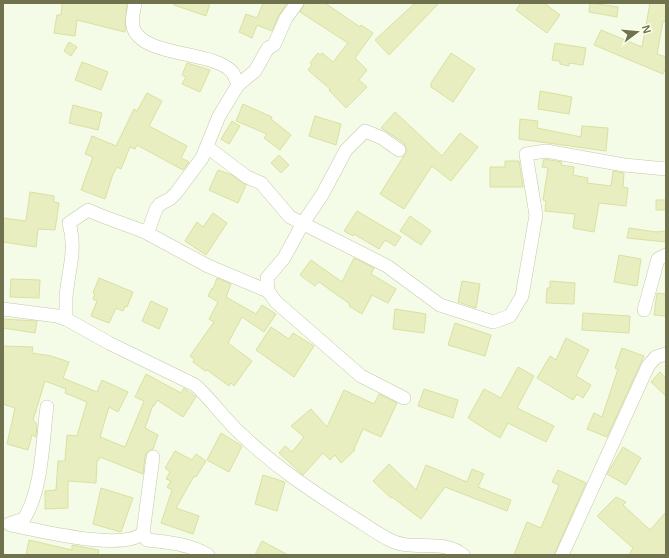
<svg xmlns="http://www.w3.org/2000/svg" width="669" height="558" font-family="Arial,sans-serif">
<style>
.building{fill:#e9eec0;stroke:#dae0a1}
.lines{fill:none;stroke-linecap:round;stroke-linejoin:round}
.minor-casing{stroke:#c4c9ab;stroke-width:14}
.minor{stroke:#fff;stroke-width:13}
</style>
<rect width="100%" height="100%" fill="#f4fbe6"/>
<g class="building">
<path d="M62,3H127L125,32L77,20L75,36L54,33L57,15H61Z"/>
<path d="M174,3H210L206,16L174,5Z"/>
<path d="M263,3H287L279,15L272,31L257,25L252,38L239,32L246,14L257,18Z"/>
<path d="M305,3H325L360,27L361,25L373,33L355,58L367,70L359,80L367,87L346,108L329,90L330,89L308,70L312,65L310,63L318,53L320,55L322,53L333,62L348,43L300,12Z"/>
<path d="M415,3H439L389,55L375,40Z"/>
<path d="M521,3H544L560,15L547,33L516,10Z"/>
<path d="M590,3L618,7L617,17L589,12Z"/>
<path d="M650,3H666V22L663,21L657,54L666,57V68L663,74L594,45L601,30L642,47Z"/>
<path d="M69,42L77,47L71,56L64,51Z"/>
<path d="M555,43L586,48L583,65L569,63V66L560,64V61L552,60Z"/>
<path d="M451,53L475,69L453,102L431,87V83Z"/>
<path d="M82,62L108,72L101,90L75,80Z"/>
<path d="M187,63L210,70L200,92L182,84L186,77L182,75Z"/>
<path d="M540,91L572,97L569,114L538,109Z"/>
<path d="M147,93L162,101L149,126L187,146L181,158L189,162L183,170L137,145L135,149L130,147L121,169L117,167L113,174L105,199L81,190L93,157L85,154L92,136L116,146L134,109L137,111Z"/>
<path d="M243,104L272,117L271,119L291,135L280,150L264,138L267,134L236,121Z"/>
<path d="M73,105L102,113L98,130L69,123Z"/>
<path d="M395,112L442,156L460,133L478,147L451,181L432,166L404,209L380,194L407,151L404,143L381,128Z"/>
<path d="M315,116L341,124L336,145L309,136Z"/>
<path d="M520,119L538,121L537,128L581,137L582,126L608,128L606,151L519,139Z"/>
<path d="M232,121L240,126L229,144L221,139Z"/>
<path d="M279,155L289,165L281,173L271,163Z"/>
<path d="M544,159L562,162L561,165L574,167L573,175L588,178L587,183L611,186L613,171L624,173L623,187L628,188L626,206L599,203L594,232L573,228L575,214L545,211L546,201L543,200L548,168L542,167Z"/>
<path d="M505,161H519L523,187H490V167H505Z"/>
<path d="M218,170L232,175L246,185L238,203L209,190Z"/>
<path d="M30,192L54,196V202L59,203L55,230L38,229L36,247L3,242V218L26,221Z"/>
<rect x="656" y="200" width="10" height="10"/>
<path d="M357,211L401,237L395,246L385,240L379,249L354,234L353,236L344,231Z"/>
<path d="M213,213L227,223L206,255L185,241L197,222L203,227Z"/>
<path d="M410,216L431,231L421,245L400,231Z"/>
<path d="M629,228L656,232L666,231V242L627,238Z"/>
<path d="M619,255L641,259L637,286L614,282Z"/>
<path d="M354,258L374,268L371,274L396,289L388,303L372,295L362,314L349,306L350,304L319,282L315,286L300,275L311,260L342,282Z"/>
<path d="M99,278L133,292L127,307L125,306L123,311L116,308L109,323L91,316L97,301L93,299L95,294L93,293Z"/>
<path d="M217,278L231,284L226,297L256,314L262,305L276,314L264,332L242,317L228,343L252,361L234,386L231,383L229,386L207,370L205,371L193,362L194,359L190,356L214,322L209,319L218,302L208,296L212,288L213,289Z"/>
<path d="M11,279L40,280L39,298L10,297Z"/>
<path d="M462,281L480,284L476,308L458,302Z"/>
<path d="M550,281L575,283L574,304L546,303L547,288H550Z"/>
<path d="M657,293L666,294V316L654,315Z"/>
<path d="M151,301L168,309L159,329L142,321Z"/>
<path d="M395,309L426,314L424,333L393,329Z"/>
<path d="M583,313L630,316L629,333L582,330Z"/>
<path d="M3,319L37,321L35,333L3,328Z"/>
<path d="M455,323L491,335L485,356L448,345Z"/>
<path d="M271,327L289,339L293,333L314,346L294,377L256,350Z"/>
<path d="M566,338L589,350L576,376L591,385L583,398L577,394L573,400L537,378L550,356L556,360Z"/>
<path d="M3,346L33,347L32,353L51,356L69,362L63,378L97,392L102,380L128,392L118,412L109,407L100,437L125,447L144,401L135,397L146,374L181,393L184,388L196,397L183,417L157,400L154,406L153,405L145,428L158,435L153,449L147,452L145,456L143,474L100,457L99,460H97L96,483L68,481V508L45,509V491L56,490L58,461H65L67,435L77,436L87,402L65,393L66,389L45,381L33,420L37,424L36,437L32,435L28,450L7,444L15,408L3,404Z"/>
<path d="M622,348L644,356L607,437L587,429L594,413L602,417L618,369L615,368Z"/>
<path d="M518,367L534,376L517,408L554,426L546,442L508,423L500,438L468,418L484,389L501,398Z"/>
<path d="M660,372L666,378V396L651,382Z"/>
<path d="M424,389L458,400L453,418L418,406Z"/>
<path d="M344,390L374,404L379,394L397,403L381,437L363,429L354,449L355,450L341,463L335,455L330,460L323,453L303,475L279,453L285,446L292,452L304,437L291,426L311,409L327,427Z"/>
<path d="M221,433L242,446L229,472L207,460Z"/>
<path d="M623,447L641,458L626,485L607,474Z"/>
<path d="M175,451L192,460L196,454L206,461L196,477L194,476L176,508L199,516L193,534L161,523L172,490L167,487L171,481L166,479L170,472L165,468Z"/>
<path d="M389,464L416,490L426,465L467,482L472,469L484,474L478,487L511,500L507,511L445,487L421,519L392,497L391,498L373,481Z"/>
<path d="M558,470L586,483L554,555H514L527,522L541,528L559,485L552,482Z"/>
<path d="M263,475L285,482L277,511L255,504Z"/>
<path d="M101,488L133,498L121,532L93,524Z"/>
<path d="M616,497L626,502L623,505L650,530L666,512V555H629L633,548L597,516Z"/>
<path d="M29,540L72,550V545L99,550L98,555H26Z"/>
<path d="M262,541L288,555H255Z"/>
</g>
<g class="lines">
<defs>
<g id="minor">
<path d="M238,85L255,71L268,48L274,45L286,18L297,3"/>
<path d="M207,147L247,177L261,183L290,217L387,266L440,305L493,322L510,316L522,296L536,215L526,154L546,151L624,165L666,169"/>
<path d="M399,150L382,138L365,131L346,150L322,195L303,223L284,258L267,278L268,291L276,302L361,376L404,398"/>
<path d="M145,232L208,266L268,291"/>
<path d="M3,309L57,316L66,319L109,343L195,385C212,400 224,419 241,434C274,466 313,492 351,516C364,524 376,533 390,540C413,552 443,538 463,555"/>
<path d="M644,310L658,259L666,255"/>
<path d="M66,319C66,312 66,304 66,297C68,270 77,251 69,223L88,210C107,219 126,224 145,232L150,226L156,209L160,204L170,199L176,193L202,158L219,116L238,85C237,81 235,77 233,73C215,50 142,58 133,27C131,19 134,11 135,3"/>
<path d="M9,524L24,519C43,487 42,443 47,407"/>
<path d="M11,525C39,530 122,552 143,533L153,457"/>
<path d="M143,533L147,540C168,542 189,544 208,555"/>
<path d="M562,555L648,366L656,357L666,354"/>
</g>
</defs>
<use href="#minor" class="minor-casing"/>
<use href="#minor" class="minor"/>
</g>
<rect width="669" height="558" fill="none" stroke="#70724d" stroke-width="8"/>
<g transform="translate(637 32) rotate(74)" stroke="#f8feec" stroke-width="3" paint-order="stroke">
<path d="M0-3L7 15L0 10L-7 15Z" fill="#70724d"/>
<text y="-6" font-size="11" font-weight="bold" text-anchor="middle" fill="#70724d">N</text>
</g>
</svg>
